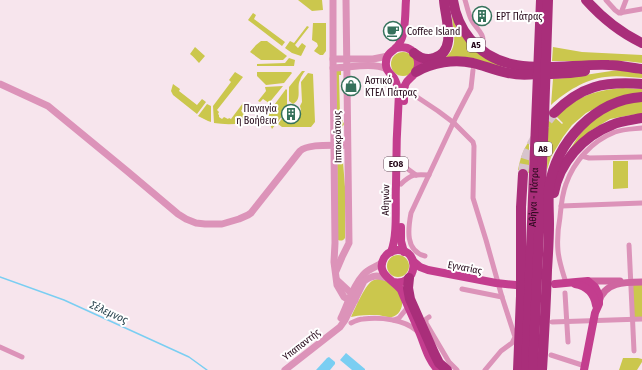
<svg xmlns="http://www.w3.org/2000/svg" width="642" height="370" font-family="'Fira Sans Condensed',sans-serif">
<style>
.green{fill:#cbc74d}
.water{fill:#7acef2}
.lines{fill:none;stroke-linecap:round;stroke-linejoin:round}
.stream{stroke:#7acef2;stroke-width:1.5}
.motorway-tunnel{stroke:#d7c4cd;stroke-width:10;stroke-dasharray:10 5;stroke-linecap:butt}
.minor{stroke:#dc93b9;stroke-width:5}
.tertiary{stroke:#dc93b9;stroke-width:7}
.secondary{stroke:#cf65a0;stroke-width:7}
.primary{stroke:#c33d8e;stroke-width:8}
.motorway{stroke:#a92e7a;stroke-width:10}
.labels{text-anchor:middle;stroke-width:4;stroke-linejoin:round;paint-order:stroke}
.shield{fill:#fff;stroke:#66515d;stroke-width:1}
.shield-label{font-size:9px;font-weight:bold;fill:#240718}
.poi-label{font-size:10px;fill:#240718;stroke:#fff;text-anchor:start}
.street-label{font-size:10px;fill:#240718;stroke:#fff}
.water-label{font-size:11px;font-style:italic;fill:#243f4a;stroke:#fff}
</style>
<rect width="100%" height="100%" fill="#f7e5ed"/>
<g class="green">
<path d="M298,0H322L323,10L312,11Z"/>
<path d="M253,13L256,15L254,19L285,42L282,46L248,20Z"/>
<path d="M452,14C453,18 455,24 457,29C467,46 486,58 503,67L443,59C461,48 452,31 452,14Z"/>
<path d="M313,23H326V51L323,55H320L314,51L318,46L317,43L312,40Z"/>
<path d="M307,26L309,27L295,45L298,48L302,43L306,46L301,56L292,53L285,48L290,41L294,43Z"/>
<path d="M261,41H267L287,56L283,60H261L250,52L256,45Z"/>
<path d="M195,47L205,56L199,63C196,60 194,57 190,54Z"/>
<path d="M553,47L582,52L642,55V63L625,61H552Z"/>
<circle cx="403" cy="64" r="12"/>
<path d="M289,58L295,60L294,66H257V64L285,63Z"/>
<path d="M336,70L341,71V75H339L340,115L344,124L341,130L338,133L337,132Z"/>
<path d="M618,70L642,73V78C630,77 617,75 605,77C586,79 565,92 551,105L553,79L565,78Z"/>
<path d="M302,71H305C303,74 301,76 300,80C296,88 303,99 293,104L289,101V87Z"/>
<path d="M235,72L243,77L217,110L219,112L218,114L219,115V117L222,119L224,117L228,119L229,118L231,119L243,103L245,104L241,111L250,118L252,117L253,119C241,125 227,125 214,123L213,106L231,82L229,80Z"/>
<path d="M257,72H291L292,73L284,83L266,85L257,76Z"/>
<path d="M308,73L313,74L315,122L311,127H282L278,124L283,117L288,122H295L298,117L301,110L300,106L302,102L301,82Z"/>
<path d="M173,84L180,89L179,91L197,105L202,99L206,102L197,114L173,95L171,91Z"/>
<path d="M283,86L269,103L263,99L260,102L258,101L266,91L265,87Z"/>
<path d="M623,88L642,89V94L611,100L586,113L572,125L563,137L551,157L547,170L548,111L562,124L563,123L556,116C563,111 569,104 577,100C591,92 607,89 623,88Z"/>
<path d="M286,89L287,90V105L283,110V115L272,129L266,116Z"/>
<path d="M642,99V114L631,115L610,119L590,131L577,143L561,164L579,135L593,120L609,109Z"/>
<path d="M207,104L211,106V122L208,121L198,116Z"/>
<path d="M529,141V173L518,170C520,159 523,150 529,141Z"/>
<path d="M338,148L340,151L339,157L343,162L345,187V238C343,241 341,241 338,240L337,149Z"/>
<path d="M613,161H628V188L613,189Z"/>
<circle cx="398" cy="266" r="11"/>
<path d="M380,279C388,281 397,286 399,293C400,296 402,299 402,302C403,308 398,316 392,317C387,318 381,315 376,315C368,315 360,315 351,317C355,309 366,282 374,280C376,279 378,279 380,279Z"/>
<path d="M631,282H642V319L633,320Z"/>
<path d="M623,358H638L642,359V362L637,370H619Z"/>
</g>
<g class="water">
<path d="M346,353L365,369V370H352L340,360Z"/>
<path d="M329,357L335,362V364L330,370H316L327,358Z"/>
</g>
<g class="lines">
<path class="stream" d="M0,277L64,300L189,357L207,370"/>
<path class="motorway-tunnel" d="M523,174C524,169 524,163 526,158C531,142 543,126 554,113"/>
<g class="minor">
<path d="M465,0C467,6 468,13 471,19C475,28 485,33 483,44"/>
<path d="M606,0L615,10L619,13L642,9"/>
<path d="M621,13L626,0"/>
<path d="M414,95L438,111L454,123L473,142L474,146L473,198L486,240L502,297L515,337L512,343L501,351L485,370"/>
<path d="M582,156L589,158L642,157"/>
<path d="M401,162L405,167L416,175"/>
<path d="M401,184C411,174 415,174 429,175"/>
<path d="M561,206L642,203"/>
<path d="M629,245L634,351"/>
<path d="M425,256C405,251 408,229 411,213L456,117L471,88L473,70"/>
<path d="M566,283C563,273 559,262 558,251C557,240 558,228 560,217C561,206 562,194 566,184C574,161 592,141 615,132C624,129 633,129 642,128"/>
<path d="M462,289L502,297"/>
<path d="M565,293L568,342"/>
<path d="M429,317L426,319V323L449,362L457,370"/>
<path d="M394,320L399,318L408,307"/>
<path d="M552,322L642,319"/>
<path d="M351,323C355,321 359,319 363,319C380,317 404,319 417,331"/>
<path d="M0,347L22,357"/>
<path d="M551,355L585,366"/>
</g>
<g class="tertiary">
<path d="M333,0V59L335,243L334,262L337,285L344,297L349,300H355"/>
<path d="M333,59H373L388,56"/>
<path d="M333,68C350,68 370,62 387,69"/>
<path d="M0,84L48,106L127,171L178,214L186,219L196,223L205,224H222L239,219L248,215L251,213L300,151C309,143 335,146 347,145"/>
<path d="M336,271L342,257L349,243L346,0"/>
<path d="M338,281L352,294L354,298"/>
<path d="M341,318C348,304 352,287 363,275C368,269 376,267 382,263"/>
<path d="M285,370L340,327L345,320L364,281C373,275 377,275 387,278"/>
</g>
<g class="secondary">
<path d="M588,281H620"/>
<path d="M599,302C604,282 625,282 642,282"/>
</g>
<g class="primary">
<path d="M396,48C401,47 407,47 411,50C419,55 420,66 415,73C412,78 407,79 405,85C404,91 404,96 404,101"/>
<path d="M401,227V241L404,252"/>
<path d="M391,252C398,235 395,204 396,185C396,154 397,124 399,93C398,88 397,83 394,78C390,73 385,70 386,62C386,55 391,52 396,48C398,46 400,43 401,40C406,30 405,12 406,0"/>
<path d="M413,261L420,267L428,270L496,283L516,285"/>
<path d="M393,282C418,287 421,249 397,250C392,251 387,253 384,258C375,274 394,280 401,290C407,305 414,319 420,334C425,346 428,360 438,370"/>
<path d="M555,284L576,282L588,281L595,287L599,295V304L595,313L584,370"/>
<path d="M575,284C587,286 594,293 596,305"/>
</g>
<g class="motorway">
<path d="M453,0C455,14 461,28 470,39C505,81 562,63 609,65C620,65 631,68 642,69"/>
<path d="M586,0C603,19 619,32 642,43"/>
<path d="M414,53C420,58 426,61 434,58C458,51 445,18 444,0"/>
<path d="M416,72C432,62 455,59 473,63C485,66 496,71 508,73C517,75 527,75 536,74C552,74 568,74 585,71"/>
<path d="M554,113C581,86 604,81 642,84"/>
<path d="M554,193C559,163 583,136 612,125C621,121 632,120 642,118"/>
<path d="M409,278L408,288L410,299L434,353L439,363L447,370"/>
<path d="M518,370L521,296V207L523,174"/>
<path id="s1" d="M526,370L541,0"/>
<path d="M533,370L544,118L548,0"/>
<path d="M542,370C544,337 546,303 547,270C548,255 549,239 549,224C549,212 548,200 549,188C556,142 595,100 642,97"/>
</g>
</g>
<defs>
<symbol id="building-ring" viewBox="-11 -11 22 22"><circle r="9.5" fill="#fff" stroke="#36725c" stroke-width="1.5"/><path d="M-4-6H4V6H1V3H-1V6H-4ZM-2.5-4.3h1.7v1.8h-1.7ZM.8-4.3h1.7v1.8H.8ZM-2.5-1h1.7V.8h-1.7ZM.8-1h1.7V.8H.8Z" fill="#36725c"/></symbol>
<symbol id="cafe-ring" viewBox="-11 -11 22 22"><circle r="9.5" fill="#fff" stroke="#36725c" stroke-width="1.5"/><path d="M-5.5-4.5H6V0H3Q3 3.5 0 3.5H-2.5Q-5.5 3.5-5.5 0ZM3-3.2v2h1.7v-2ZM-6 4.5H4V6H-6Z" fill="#36725c"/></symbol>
<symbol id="shop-ring" viewBox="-11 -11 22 22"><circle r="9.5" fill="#fff" stroke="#36725c" stroke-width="1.5"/><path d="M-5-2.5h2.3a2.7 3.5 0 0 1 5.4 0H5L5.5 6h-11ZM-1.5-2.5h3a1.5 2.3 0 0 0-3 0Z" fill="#36725c"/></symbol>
</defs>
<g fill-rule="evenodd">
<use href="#building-ring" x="471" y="5" width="22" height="22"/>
<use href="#cafe-ring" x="382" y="20" width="22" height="22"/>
<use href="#shop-ring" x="340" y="75" width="22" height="22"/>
<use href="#building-ring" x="280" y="103" width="22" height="22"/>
</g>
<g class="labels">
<g class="shield">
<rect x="467" y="38" width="18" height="14" rx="3"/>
<rect x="534" y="142" width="18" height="14" rx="3"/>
<rect x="384" y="157" width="24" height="14" rx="3"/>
</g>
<g class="shield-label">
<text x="476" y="48">Α5</text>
<text x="543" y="152">Α8</text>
<text x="396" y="167">ΕΟ8</text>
</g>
<g class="poi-label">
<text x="496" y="20">ΕΡΤ Πάτρας</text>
<text x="407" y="35">Coffee Island</text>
<text x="365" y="84">Αστικό<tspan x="365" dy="12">ΚΤΕΛ Πάτρας</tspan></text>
<text x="277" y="112" text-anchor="end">Παναγία<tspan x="277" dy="12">η Βοήθεια</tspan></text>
</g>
<g class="street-label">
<text transform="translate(337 137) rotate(-91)" y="4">Ιπποκράτους</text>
<text dy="4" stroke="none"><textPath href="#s1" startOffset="173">Αθήνα - Πάτρα</textPath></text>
<text transform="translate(385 200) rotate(-89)" y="4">Αθηνών</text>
<text transform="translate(465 267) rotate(11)" y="4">Εγνατίας</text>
<text transform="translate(301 344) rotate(-38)" y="4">Υπαπαντής</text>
</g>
<g class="water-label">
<text transform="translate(109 312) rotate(24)" y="4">Σέλεμνος</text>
</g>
</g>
</svg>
